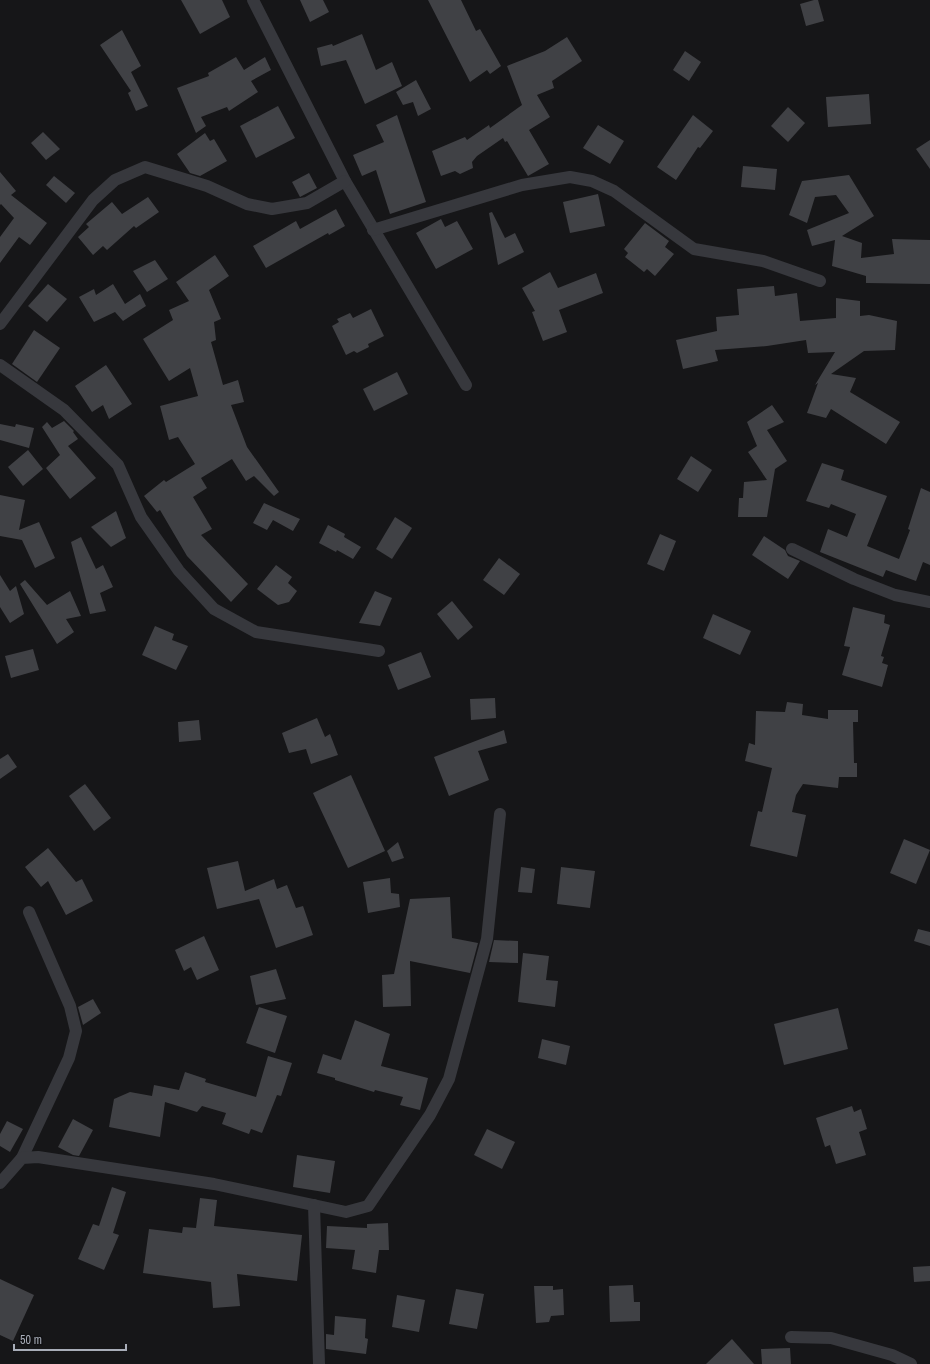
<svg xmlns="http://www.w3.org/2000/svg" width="930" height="1364" font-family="'Archivo Narrow',sans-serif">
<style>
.building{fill:#404145}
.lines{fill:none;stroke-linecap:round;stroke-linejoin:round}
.street{stroke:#37383d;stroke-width:12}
</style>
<rect width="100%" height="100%" fill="#161618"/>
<g class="building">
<path d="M181,0H222L230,17L200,34Z"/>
<path d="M300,0H323L329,12L310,22Z"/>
<path d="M428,0H461L476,31L480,29L501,66L490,74L487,70L470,82Z"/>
<path d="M814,0H818L824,21L806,26L800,4Z"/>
<path d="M122,30L141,66L131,72L148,106L136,111L128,93L131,91L100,45Z"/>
<path d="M362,34L376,70L392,62L402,86L365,104L346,60L321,66L317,48L332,44L333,46Z"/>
<path d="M567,37L582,61L552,81L554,88L537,95L550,117L529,130L549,164L528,176L507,141L505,142L503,138L477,156L472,162L473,168L460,174L455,171L441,176L432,151L465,137L467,140L489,125L490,128L522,105L507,66L545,51Z"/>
<path d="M685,51L701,62L689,81L673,70Z"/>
<path d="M236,57L244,70L265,57L271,70L251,81L258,92L229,111L227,107L201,117L206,126L196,133L177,88L209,76L208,73Z"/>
<path d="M416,80L431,109L418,116L413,102L403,105L396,92Z"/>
<path d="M869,94L871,124L828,127L826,97Z"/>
<path d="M278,106L295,138L256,158L240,126Z"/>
<path d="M788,107L805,123L788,142L771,126Z"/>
<path d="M397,115L426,202L390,214L376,170L362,176L353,155L384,142L376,125Z"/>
<path d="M693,115L713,131L700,148L698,147L676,180L657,167Z"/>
<path d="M598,125L624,141L610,164L583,148Z"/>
<path d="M43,132L60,149L46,160L31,143Z"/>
<path d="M205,133L210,141L214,139L227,161L200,176L190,173L177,154Z"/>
<path d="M930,140V169L916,149Z"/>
<path d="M743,166L777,169L775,190L741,187Z"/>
<path d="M0,172L16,191L11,195L47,223L30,245L19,237L0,263V237L14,218L1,204L0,205Z"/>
<path d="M309,173L317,188L300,197L292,182Z"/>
<path d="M849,175L874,216L842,236L862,243L861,258L894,254L892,239L930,240V284L866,283V276L832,266L835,240L812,246L807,230L849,213L836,195L815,197L807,223L789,215L802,181Z"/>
<path d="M54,176L75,193L66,203L46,185Z"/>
<path d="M598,194L605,226L570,233L563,202Z"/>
<path d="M148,197L159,212L136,228L134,226L107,250L103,246L93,255L78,237L89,227L86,224L112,202L122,214Z"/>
<path d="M336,209L345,226L329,235L328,233L266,268L253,246L296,221L300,229Z"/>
<path d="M492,212L505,238L515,233L524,252L498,265L489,213Z"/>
<path d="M441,219L445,227L457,221L473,249L436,269L416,233Z"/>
<path d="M645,223L669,241L665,247L674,254L655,276L647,269L644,272L625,257L628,253L624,249Z"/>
<path d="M215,255L229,276L209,290L221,319L214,322L216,340L211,342L223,385L238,380L244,402L231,405L247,447L279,492L274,496L254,476L246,481L232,459L201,478L207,488L193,497L212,529L201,535L248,584L231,602L187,556L160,510L157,512L144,496L164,480L166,482L195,464L178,437L169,440L160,406L198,396L190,368L169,381L143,339L173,320L169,310L189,301L176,282Z"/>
<path d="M155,260L168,279L147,292L133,271Z"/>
<path d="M550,272L558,288L596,273L603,293L559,310L567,332L543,341L532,312L535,311L522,288Z"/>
<path d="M48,284L67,299L47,322L28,306Z"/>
<path d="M113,284L125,304L140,294L146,306L123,321L115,312L94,322L79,297L94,289L96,295Z"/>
<path d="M774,286L775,296L797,293L800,321L836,318V298L860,301V316L869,315L897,321L895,350L864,351L831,374L856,378L850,392L900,422L886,444L831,409L826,418L807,413L818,383L815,385L835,352L808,353L806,340L767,346L715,350L718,361L683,369L676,340L717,331L716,317L739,315L737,289Z"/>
<path d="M371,309L384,336L368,344L369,347L357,353L354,351L346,355L332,326L339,322L337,319L350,313L353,318Z"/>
<path d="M34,330L60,348L37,382L12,364Z"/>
<path d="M106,365L132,404L109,419L103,405L92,412L75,386Z"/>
<path d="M397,372L408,394L374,411L363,389Z"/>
<path d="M772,405L784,422L767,430L787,461L775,469L767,517H738L739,498H743L744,482L767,480L748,452L757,446L747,422Z"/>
<path d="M64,421L74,431L73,432L78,439L68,446L96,478L70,499L46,468L60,455L42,427L47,422L52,428Z"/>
<path d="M0,424L15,427L16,424L34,428L29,448L0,440Z"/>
<path d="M28,450L43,469L23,486L8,467Z"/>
<path d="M691,456L712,470L698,492L677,479Z"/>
<path d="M822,463L844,470L841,480L887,496L867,546L899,559L910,530L908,529L921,488L930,492V565L923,562L916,581L886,570L883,577L820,552L828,529L847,537L856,514L831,504L829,508L806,501Z"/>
<path d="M0,495L25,500L19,530L39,522L55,558L35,568L22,540L0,536Z"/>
<path d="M264,503L300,519L293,531L273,520L267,530L253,523Z"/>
<path d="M116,511L126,538L111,547L91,527Z"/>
<path d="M395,517L412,528L392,559L376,549Z"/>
<path d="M328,525L345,534L344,537L361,547L353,559L337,550L336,552L319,543Z"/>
<path d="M660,534L676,541L664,571L647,564Z"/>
<path d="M764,536L785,550L788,556L800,561L788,579L752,555Z"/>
<path d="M81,537L96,569L103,565L113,587L100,593L106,611L90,614L71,542Z"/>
<path d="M499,558L520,574L504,595L483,580Z"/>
<path d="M276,565L292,577L288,583L297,591L289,602L278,605L257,589Z"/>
<path d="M0,575L10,591L16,586L24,614L10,623L0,607Z"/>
<path d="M25,580L47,605L70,591L81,616L66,619L74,632L57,644L20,584Z"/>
<path d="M375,591L392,598L380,626L359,623Z"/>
<path d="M452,601L473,627L458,640L437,614Z"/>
<path d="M853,607L885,615L884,623L890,625L881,656L884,657L882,663L888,665L882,687L842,675L850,647L844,646Z"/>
<path d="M713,614L751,631L740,655L703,638Z"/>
<path d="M155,626L174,634L172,640L188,646L176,670L142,655Z"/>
<path d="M33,649L39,670L11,678L5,656Z"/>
<path d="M421,652L431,677L398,690L388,665Z"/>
<path d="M495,698L496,718L471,720L470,699Z"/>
<path d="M787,702L803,704L802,715L828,719V710H858V722H853L854,763H857V777H839L838,788L803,784L796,795L792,812L806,815L797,857L750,846L758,811L762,812L772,768L745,761L749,743L755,745L756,711L785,712Z"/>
<path d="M317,718L325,737L330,734L338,755L311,764L306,749L289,753L282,733Z"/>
<path d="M199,720L201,740L179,742L178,722Z"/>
<path d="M504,730L507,743L478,751L489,780L449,796L434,757Z"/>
<path d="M8,754L17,767L0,779V759Z"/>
<path d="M351,775L385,851L348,868L313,793Z"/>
<path d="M85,784L111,818L94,831L69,796Z"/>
<path d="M904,839L930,850L916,884L890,873Z"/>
<path d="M398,842L404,858L392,862L387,851Z"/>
<path d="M48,848L76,882L82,879L93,901L66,915L48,881L41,887L25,867Z"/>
<path d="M238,861L245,891L274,879L277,889L287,885L296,908L303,906L313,935L276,948L259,899L217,909L207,868Z"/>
<path d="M521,867L535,869L532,893L518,892Z"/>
<path d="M561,867L595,871L590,908L557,904Z"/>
<path d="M390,878L391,893L399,894L400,907L368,913L363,882Z"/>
<path d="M450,897L452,938L478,943L470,973L410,961L411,1006L383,1007L382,975L394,974L410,899Z"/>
<path d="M918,929L930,932V946L914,941Z"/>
<path d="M204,936L219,970L197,980L191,967L184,971L175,950Z"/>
<path d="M494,940L518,941V963L489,962Z"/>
<path d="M523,953L549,956L546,980L558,981L555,1007L518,1002Z"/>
<path d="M276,969L286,999L256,1005L250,976Z"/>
<path d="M93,999L101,1013L83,1025L78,1007Z"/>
<path d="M259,1007L287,1016L275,1053L246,1043Z"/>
<path d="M838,1008L848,1049L784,1065L774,1024Z"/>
<path d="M355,1020L390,1034L381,1066L428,1078L420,1110L400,1105L403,1097L375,1090L374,1092L335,1080V1078L317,1073L323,1054L341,1060Z"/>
<path d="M542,1039L570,1046L566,1065L538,1058Z"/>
<path d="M268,1056L292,1063L281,1096L277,1095L262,1133L251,1129L249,1134L222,1124L226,1113L202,1106L197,1112L165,1102L160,1137L109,1127L114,1099L130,1092L152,1096L154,1085L179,1090L185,1072L206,1079L205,1082L256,1097Z"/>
<path d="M852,1106L854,1112L861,1109L867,1129L859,1132L866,1155L836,1164L830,1145L825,1147L816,1118Z"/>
<path d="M73,1119L93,1130L79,1156L73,1155L58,1147Z"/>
<path d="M7,1121L23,1129L10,1152L0,1146V1134Z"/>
<path d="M487,1129L515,1142L502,1169L474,1155Z"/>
<path d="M297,1155L335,1161L330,1193L293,1187Z"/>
<path d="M112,1187L126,1192L113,1233L119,1235L104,1270L78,1259L93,1224L99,1226Z"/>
<path d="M200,1198L217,1200L214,1226L302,1235L297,1281L237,1274L240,1306L213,1308L211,1282L143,1273L149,1229L182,1233L183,1227L196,1228Z"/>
<path d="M388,1223L389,1250H379L376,1273L352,1269L355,1250L326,1248L327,1226L367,1228V1224Z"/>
<path d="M930,1266V1281L914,1282L913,1267Z"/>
<path d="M0,1279L34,1295L13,1341L0,1335Z"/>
<path d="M633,1285L634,1302H640V1321L610,1322L609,1286Z"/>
<path d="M534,1286H553V1290L563,1289L564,1315L551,1316L549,1322L536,1323Z"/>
<path d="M456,1289L484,1294L477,1329L449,1324Z"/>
<path d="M397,1295L425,1300L419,1332L392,1327Z"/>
<path d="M335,1316L366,1319L365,1338L368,1339L366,1354L326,1349V1334L334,1335Z"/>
<path d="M732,1339L754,1364H706Z"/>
<path d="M790,1348L791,1364H762L761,1349Z"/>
</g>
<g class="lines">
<g class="street">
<path d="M253,0L345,181L466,385"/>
<path d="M373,230L522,185L570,177L592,181L614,191L694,249L763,261L820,281"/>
<path d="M0,324L93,200L115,180L145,167L207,186L247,204L272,209L307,203L345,181"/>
<path d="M0,365L64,410L118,465L141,517L179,571L214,609L256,632L379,651"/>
<path d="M792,549L854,579L895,595L930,602"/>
<path d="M22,1158L69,1058L76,1031L70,1006L29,912"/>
<path d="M0,1183L22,1158L38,1157L214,1184L346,1212L368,1206L430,1115L449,1079L487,939L500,814"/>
<path d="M314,1205L319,1364"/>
<path d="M791,1337L831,1338L892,1355L911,1364"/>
</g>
</g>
<path d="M14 1344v6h112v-6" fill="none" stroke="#a8adb8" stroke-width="2"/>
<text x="20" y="1344" font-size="12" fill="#a8adb8" stroke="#111113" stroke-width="3" paint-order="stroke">50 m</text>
</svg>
